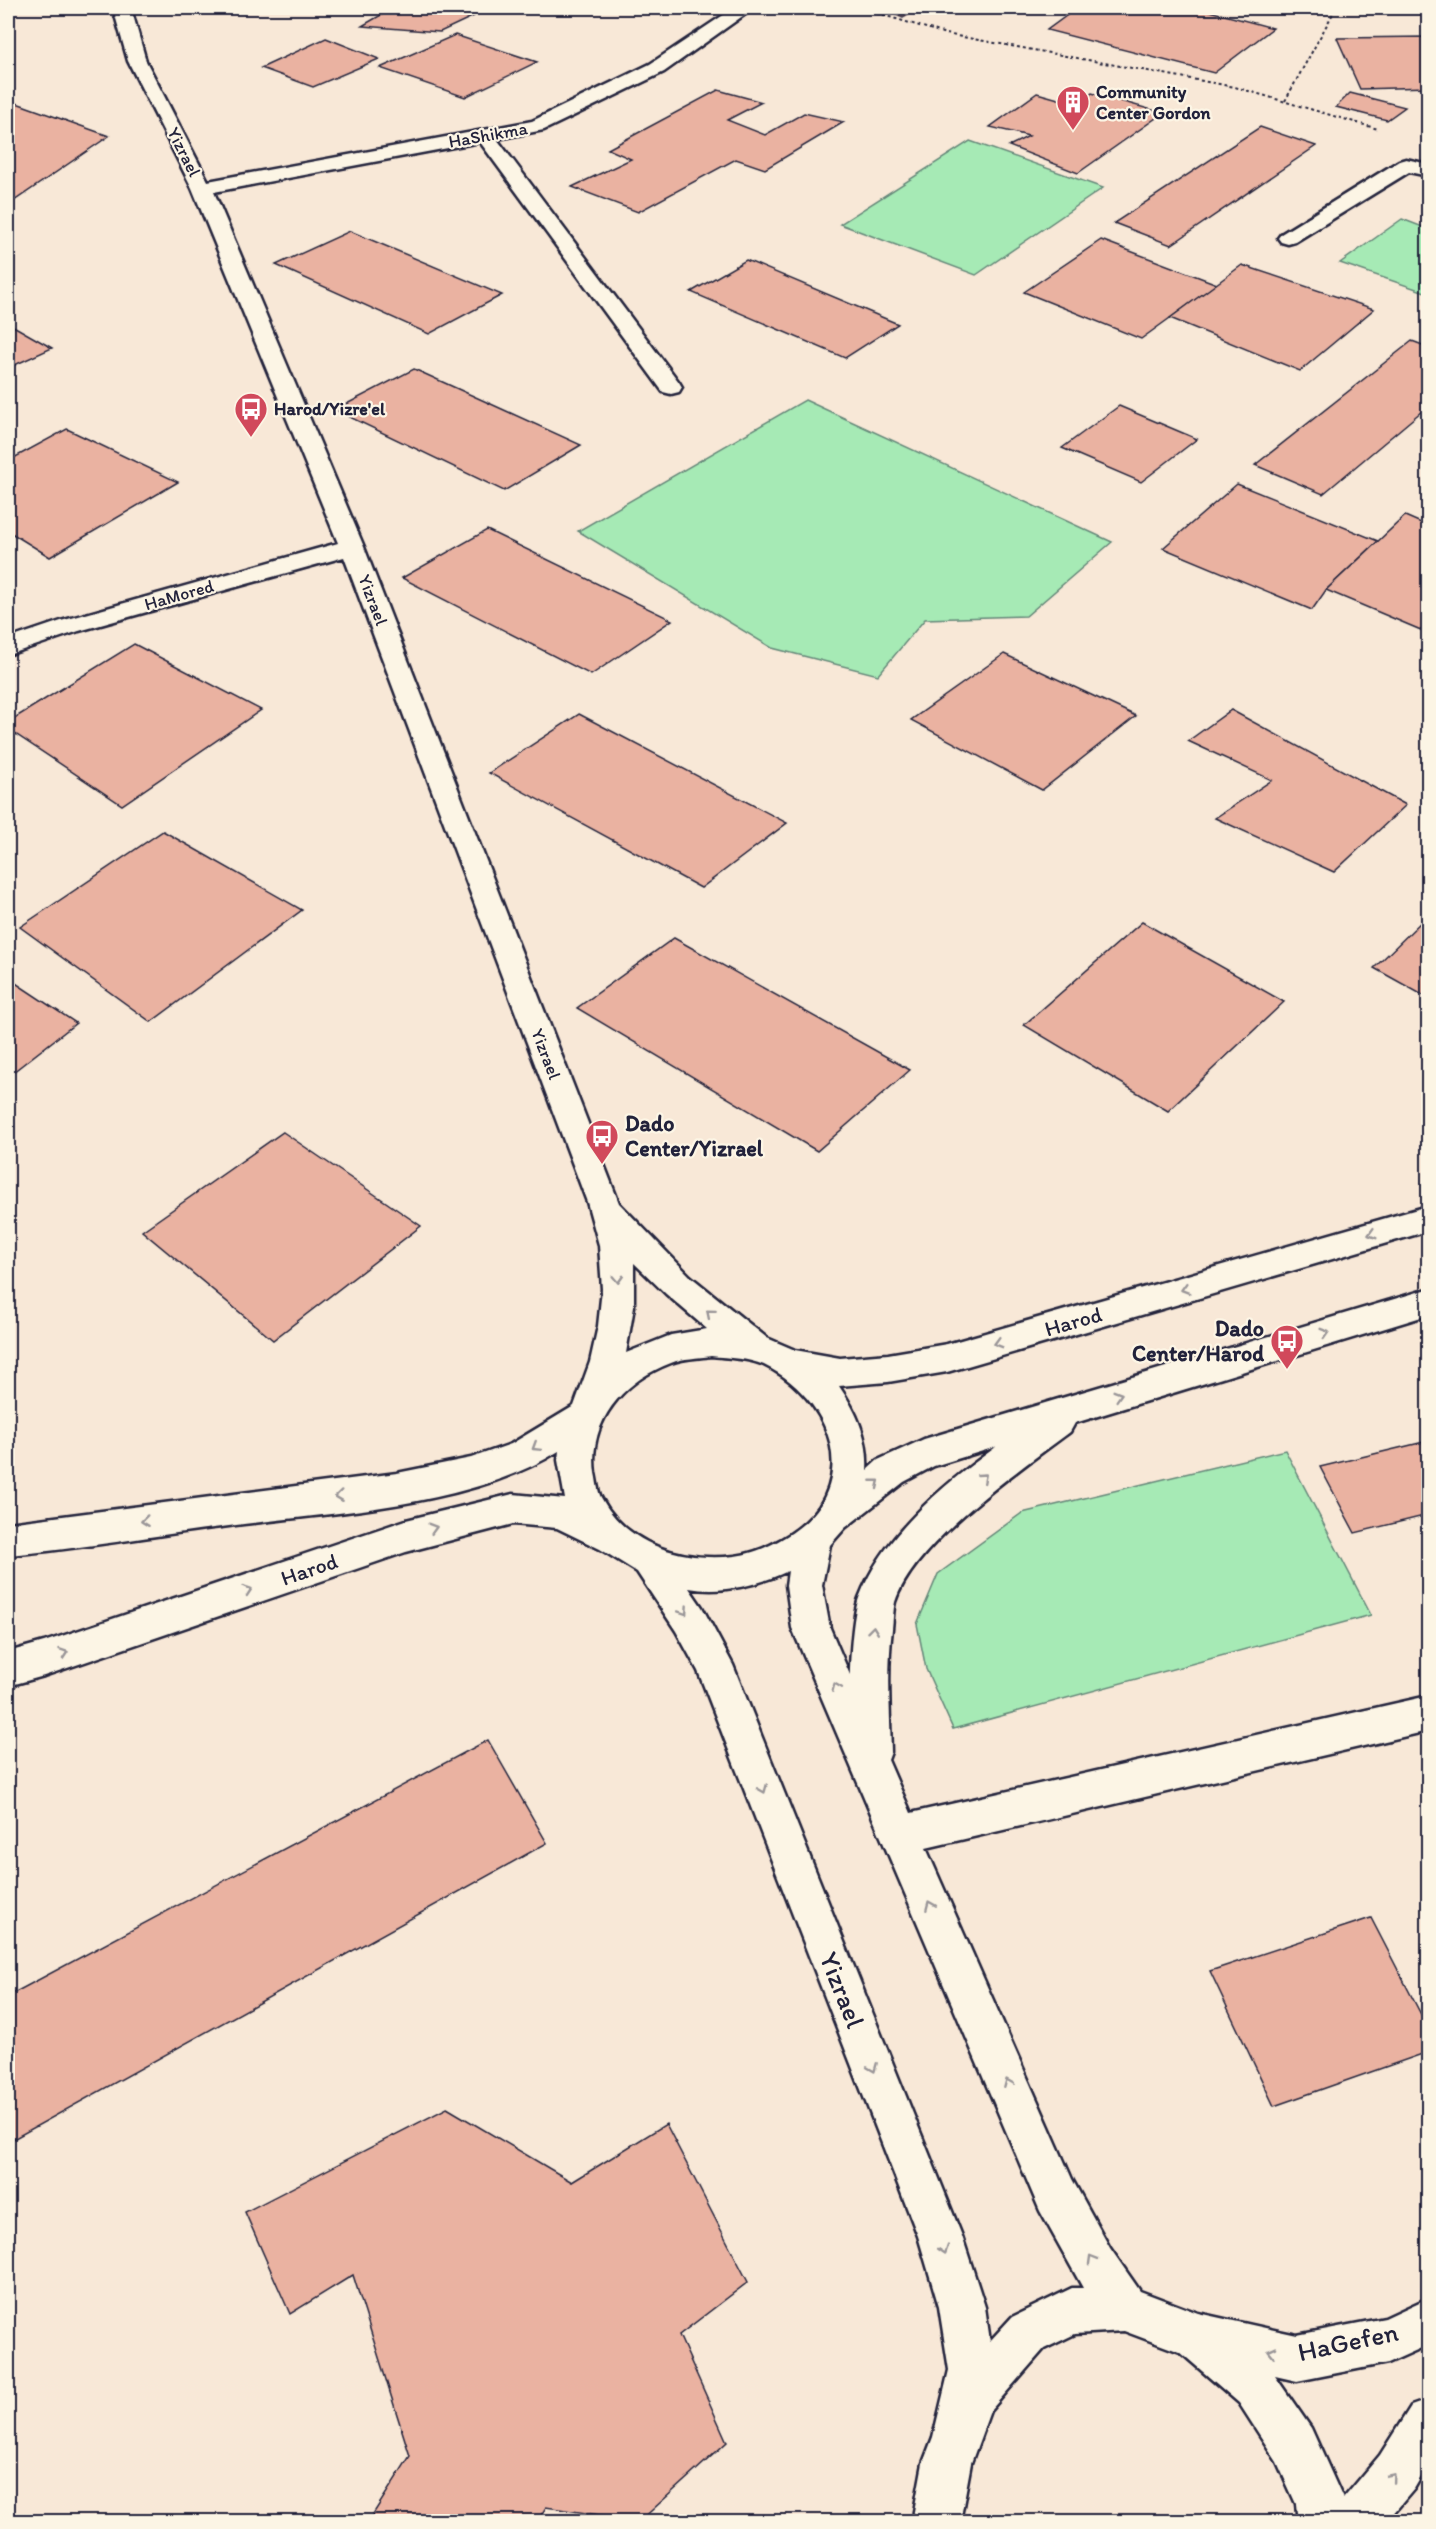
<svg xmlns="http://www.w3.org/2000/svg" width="1436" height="2529" font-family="Itim,sans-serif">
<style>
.green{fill:#a6eab5;stroke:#648678;stroke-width:1.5}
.building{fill:#eab2a1;stroke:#22223b;stroke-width:1.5}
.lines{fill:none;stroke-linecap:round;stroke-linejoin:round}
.minor-casing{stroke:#22223b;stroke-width:5}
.path{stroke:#22223b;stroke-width:2;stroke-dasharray:3 3;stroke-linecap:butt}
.minor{fill:#fcf5e5;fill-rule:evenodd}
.oneway{stroke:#9a9698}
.labels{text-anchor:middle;stroke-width:4.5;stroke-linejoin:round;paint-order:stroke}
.far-poi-label{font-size:18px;font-weight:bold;fill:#22223b;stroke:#fcf5e5;text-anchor:start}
.far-street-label{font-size:18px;fill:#22223b;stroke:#fcf5e5}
.poi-label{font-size:22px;font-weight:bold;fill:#22223b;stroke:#fcf5e5;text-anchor:start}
.street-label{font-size:22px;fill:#22223b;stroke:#fcf5e5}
.near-street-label{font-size:27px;fill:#22223b;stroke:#fcf5e5}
</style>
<rect width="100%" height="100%" fill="#f8e8d7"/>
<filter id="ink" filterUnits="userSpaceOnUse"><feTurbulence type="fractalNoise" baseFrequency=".0167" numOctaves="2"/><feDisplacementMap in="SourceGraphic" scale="12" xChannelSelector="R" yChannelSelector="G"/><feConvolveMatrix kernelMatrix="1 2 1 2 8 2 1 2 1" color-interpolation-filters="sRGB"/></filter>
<g filter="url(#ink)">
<g class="green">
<path d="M970,141L1103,188L976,275L840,224Z"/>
<path d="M1402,219L1428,229V293L1340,263Z"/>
<path d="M805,400L1112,542L1026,616L925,619L878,675L772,648L578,531Z"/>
<path d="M1285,1450L1371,1615L953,1729L926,1669L917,1624L938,1574L1022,1513Z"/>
</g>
<g class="building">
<path d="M393,8H491L440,32L362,26Z"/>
<path d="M880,8H921L903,18Z"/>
<path d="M1077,8H1198L1273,28L1214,73L1047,30Z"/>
<path d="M455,35L537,62L465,97L380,68Z"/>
<path d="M1428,37V87L1360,89L1337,38Z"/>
<path d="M326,38L379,59L313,87L261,68Z"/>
<path d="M718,90L762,102L727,120L765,135L804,113L844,122L765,169L736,159L638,212L572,187L631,159L608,149Z"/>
<path d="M1037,93L1076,104L1092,93L1163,113L1078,173L1009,146L1029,136L990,127Z"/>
<path d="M1350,93L1405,107L1387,120L1336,107Z"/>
<path d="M8,100L109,136L8,205Z"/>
<path d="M1260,127L1316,146L1171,245L1114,223Z"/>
<path d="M350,231L502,295L429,334L276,265Z"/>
<path d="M1101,240L1217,284L1141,339L1024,292Z"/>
<path d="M746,260L898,324L845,358L691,292Z"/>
<path d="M1242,265L1374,309L1300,371L1170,318Z"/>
<path d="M8,323L52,348L8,368Z"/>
<path d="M1412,341L1428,347V406L1323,494L1255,465Z"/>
<path d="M414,369L581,445L504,491L335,410Z"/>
<path d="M1119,406L1197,439L1141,482L1062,448Z"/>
<path d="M67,429L178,482L50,557L8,531V461Z"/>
<path d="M1237,484L1378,541L1326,590L1312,610L1163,548Z"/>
<path d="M1405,516L1428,526V633L1326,590Z"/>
<path d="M487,530L672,620L591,675L402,578Z"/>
<path d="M134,644L261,710L122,805L8,729V722Z"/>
<path d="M1004,654L1136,716L1042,790L911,720Z"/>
<path d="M1231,710L1406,805L1334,872L1215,818L1272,780L1188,741Z"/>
<path d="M579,714L787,823L701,888L489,773Z"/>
<path d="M163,831L302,910L151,1022L20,927Z"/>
<path d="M1428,915V998L1374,968Z"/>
<path d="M1142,922L1284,1002L1168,1111L1024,1025Z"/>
<path d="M674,938L910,1070L817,1151L577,1008Z"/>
<path d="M8,978L76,1023L8,1076Z"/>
<path d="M283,1132L421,1226L273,1340L142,1231Z"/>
<path d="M1428,1441V1515L1355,1533L1320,1467Z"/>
<path d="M488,1740L547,1843L8,2142V1996Z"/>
<path d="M1371,1918L1428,2028V2052L1274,2106L1210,1971Z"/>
<path d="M447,2108L572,2182L666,2124L748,2282L679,2335L727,2442L640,2521L546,2507L537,2522H368L410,2456L353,2275L290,2314L245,2212Z"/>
</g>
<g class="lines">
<defs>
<g id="minor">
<path d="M113,8H131L146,61L208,181L532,121L650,64L734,8H754L664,72L544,130L497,139L679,382L682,387L679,392L671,394L663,392L480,142L214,192L364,547L619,1203L690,1276L767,1338L795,1350L840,1358L888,1354L947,1344L1428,1206V1231L947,1372L888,1382L839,1386C856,1411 869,1438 867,1470L878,1460L924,1439L1428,1289V1315L1075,1423L1070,1432C1020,1469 914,1543 895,1602C893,1610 893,1620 892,1629C887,1670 890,1711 891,1752L888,1760L911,1813L1428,1696V1731L926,1848L1072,2179L1110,2248L1140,2291L1198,2313L1297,2335L1385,2318L1428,2298V2345L1388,2363L1297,2381L1275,2376L1311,2428L1343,2499L1380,2455L1411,2406L1428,2400V2465L1414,2489L1386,2522H1298L1296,2504L1277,2462L1239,2403L1180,2352L1124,2331L1075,2334L1044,2349L990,2411L971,2463L960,2522H912L923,2463L933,2437L949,2370L939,2307L918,2236L698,1671L676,1631L637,1572L600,1549L557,1528L513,1524L406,1552L44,1676L8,1686V1652L44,1642L406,1520L513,1494L565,1499L558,1460L559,1451C470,1507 332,1512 229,1526C155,1535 81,1549 8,1555V1523L397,1473L471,1458L511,1444L574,1406L590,1362L598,1326L602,1289L599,1245L587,1202L344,557L79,631L8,655V639L61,621L338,543L192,188L128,61ZM634,1263L666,1294L707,1329L671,1335L626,1353L634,1307ZM711,1356C729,1358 748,1358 764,1365C816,1390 854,1453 819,1507C802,1531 765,1552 735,1556C684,1562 628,1546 602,1499C597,1491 597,1481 595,1473C588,1420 624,1381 671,1363C683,1358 698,1358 711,1356ZM996,1447C943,1485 883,1535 859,1598C853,1614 850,1657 850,1675L830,1628L822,1585L830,1545L845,1528L904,1482L934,1466ZM788,1571L786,1585L792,1628L1040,2211L1083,2288H1072L1012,2317L990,2341L985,2307L962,2236L733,1665L702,1607L689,1588C722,1594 759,1585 788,1571Z"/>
<path d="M1406,159L1428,164V176L1409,172L1295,242L1288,244L1281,242L1278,238L1281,234L1399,161Z"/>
</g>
</defs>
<use href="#minor" class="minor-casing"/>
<g class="path">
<path d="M860,8L946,34L1235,87L1378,129"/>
<path d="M1285,101L1336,8"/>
</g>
<use href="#minor" class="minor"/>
</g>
<defs><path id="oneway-chevron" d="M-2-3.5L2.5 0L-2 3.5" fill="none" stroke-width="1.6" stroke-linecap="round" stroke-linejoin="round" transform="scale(1.5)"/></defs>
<g class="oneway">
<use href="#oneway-chevron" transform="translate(1372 1234) rotate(164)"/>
<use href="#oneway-chevron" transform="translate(618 1279) rotate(87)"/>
<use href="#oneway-chevron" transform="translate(1185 1289) rotate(164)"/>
<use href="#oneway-chevron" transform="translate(710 1313) rotate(-140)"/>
<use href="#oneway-chevron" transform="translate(1325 1333) rotate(-17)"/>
<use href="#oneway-chevron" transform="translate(998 1343) rotate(164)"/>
<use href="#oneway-chevron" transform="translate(1118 1395) rotate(-17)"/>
<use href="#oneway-chevron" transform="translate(536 1447) rotate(148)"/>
<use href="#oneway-chevron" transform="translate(983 1477) rotate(-41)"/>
<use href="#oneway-chevron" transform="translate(876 1483) rotate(-39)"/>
<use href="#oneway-chevron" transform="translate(339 1496) rotate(173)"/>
<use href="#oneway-chevron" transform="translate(145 1521) rotate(173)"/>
<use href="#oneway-chevron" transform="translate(433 1528) rotate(-16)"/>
<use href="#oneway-chevron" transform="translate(248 1590) rotate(-19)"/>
<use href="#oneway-chevron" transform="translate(684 1611) rotate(56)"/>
<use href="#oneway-chevron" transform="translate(873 1630) rotate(-83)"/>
<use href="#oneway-chevron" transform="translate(64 1653) rotate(-19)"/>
<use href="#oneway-chevron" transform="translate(836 1687) rotate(-113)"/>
<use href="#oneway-chevron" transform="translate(763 1789) rotate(68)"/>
<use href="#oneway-chevron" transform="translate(930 1905) rotate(-113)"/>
<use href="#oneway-chevron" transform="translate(873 2068) rotate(68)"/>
<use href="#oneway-chevron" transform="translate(1008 2083) rotate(-113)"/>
<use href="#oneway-chevron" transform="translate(944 2250) rotate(72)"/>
<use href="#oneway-chevron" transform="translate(1092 2259) rotate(-120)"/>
<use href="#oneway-chevron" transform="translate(1272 2352) rotate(-167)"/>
<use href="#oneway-chevron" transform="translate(1392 2477) rotate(-50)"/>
</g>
</g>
<defs>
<symbol id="building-pin" viewBox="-11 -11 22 30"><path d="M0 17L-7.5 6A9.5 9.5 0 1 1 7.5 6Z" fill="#d1495b" stroke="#fcf5e5"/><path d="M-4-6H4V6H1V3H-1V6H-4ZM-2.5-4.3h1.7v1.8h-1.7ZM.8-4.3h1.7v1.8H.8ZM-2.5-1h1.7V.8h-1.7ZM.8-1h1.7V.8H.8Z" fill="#fff"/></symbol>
<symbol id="bus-pin" viewBox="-11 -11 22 30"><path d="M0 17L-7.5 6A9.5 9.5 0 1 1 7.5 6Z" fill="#d1495b" stroke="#fcf5e5"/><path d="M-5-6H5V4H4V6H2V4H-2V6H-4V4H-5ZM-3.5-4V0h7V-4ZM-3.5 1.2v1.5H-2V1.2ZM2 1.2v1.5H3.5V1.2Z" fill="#fff"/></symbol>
</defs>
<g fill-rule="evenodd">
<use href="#building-pin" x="1054" y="83" width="38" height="52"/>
<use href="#bus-pin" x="232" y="390" width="38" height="52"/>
<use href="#bus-pin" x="583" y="1117" width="38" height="52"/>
<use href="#bus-pin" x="1268" y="1322" width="38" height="52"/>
</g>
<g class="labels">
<g class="far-poi-label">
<text x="1096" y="98">Community<tspan x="1096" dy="21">Center Gordon</tspan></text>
<text x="274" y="415">Harod/Yizre'el</text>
</g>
<g class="far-street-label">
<text transform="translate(488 135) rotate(-10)" y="6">HaShikma</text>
<text transform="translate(184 152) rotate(63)" y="6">Yizrael</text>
<text transform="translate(179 595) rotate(-16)" y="6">HaMored</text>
<text transform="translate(373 600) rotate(69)" y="6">Yizrael</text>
<text transform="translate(546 1054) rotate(69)" y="6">Yizrael</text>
</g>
<g class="poi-label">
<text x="625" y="1131">Dado<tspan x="625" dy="25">Center/Yizrael</tspan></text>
<text x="1264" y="1336" text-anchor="end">Dado<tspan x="1264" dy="25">Center/Harod</tspan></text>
</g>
<g class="street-label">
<text transform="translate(1073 1321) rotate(-16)" y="8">Harod</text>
<text transform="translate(309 1569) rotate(-19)" y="8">Harod</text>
</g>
<g class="near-street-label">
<text transform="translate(842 1990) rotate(68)" y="9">Yizrael</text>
<text transform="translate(1348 2342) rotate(-12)" y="9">HaGefen</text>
</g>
</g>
<rect width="1436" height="2529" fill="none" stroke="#fcf5e5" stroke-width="30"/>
<rect x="15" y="15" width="1406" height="2499" fill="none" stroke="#22223b" stroke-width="2" filter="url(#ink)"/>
</svg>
